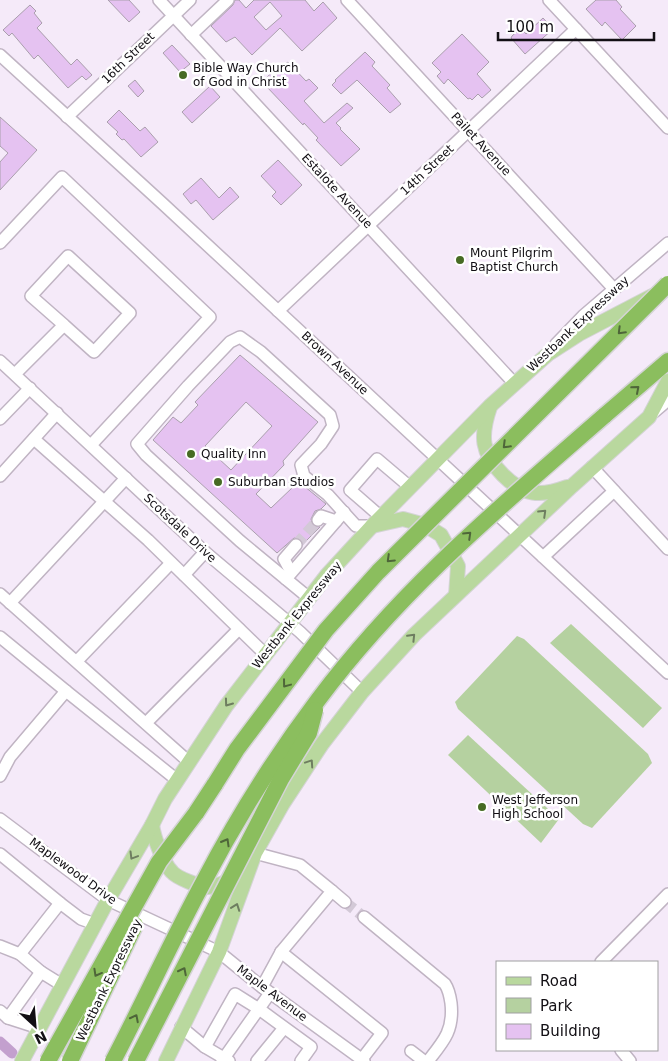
<svg xmlns="http://www.w3.org/2000/svg" width="668" height="1061" font-family="'DejaVu Sans',sans-serif">
<style>
.green{fill:#b5d1a0}
.lines{fill:none;stroke-linecap:round;stroke-linejoin:round}
.canal{stroke:#c3a0ce;stroke-width:11}
.building{fill:#e5c2f1;stroke:#aa9fad;fill-rule:evenodd}
.minor-tunnel{stroke:#d3c9d7;stroke-width:11;stroke-dasharray:11 5.5;stroke-linecap:butt}
.minor-casing{stroke:#c0b4c3;stroke-width:14}
.major-casing{stroke:#d4d4d5;stroke-width:16}
.highway-casing{stroke:#d4d4d5;stroke-width:19}
.minor{stroke:#fff;stroke-width:11}
.major{stroke:#b9d89e;stroke-width:14}
.highway{stroke:#8bbe5e;stroke-width:16}
.highway-bridge-casing{stroke:#d4d4d5;stroke-width:19;stroke-linecap:butt}
.highway-bridge{stroke:#8bbe5e;stroke-width:16}
.oneway{stroke:#4e6639}
.oneway2{stroke:#6e7e60}
.poi-dot{fill:#476b24;stroke:#fff;stroke-width:2}
.labels{text-anchor:middle;stroke-width:5;stroke-linejoin:round;paint-order:stroke}
.street-label{font-size:12px;fill:#120f14;stroke:#fff}
.poi-label{font-size:12px;fill:#120f14;stroke:#fff;text-anchor:start}
</style>
<rect width="100%" height="100%" fill="#f5eaf9"/>
<g class="green">
<path d="M571,624L662,708L643,728L550,643Z"/>
<path d="M517,636L524,639L648,754L652,763L592,828L583,824L458,709L455,702Z"/>
<path d="M468,735L559,819L541,843L448,755Z"/>
</g>
<g class="lines">
<path class="canal" d="M0,1042L12,1053"/>
</g>
<g class="building">
<path d="M108,0H129L140,12L129,22Z"/>
<path d="M235,0H239L246,8L254,0H305L314,11L323,2L337,18L302,51L280,28L252,55L235,37L226,42L211,26L233,5ZM270,2L282,16L266,30L254,17Z"/>
<path d="M596,0H616L622,7L620,9L636,26L622,40L605,22L602,26L586,9Z"/>
<path d="M30,5L36,11L34,13L42,23L37,28L71,65L77,59L92,75L86,80L82,76L68,88L38,55L34,59L12,33L9,36L3,30Z"/>
<path d="M543,18L553,29L525,54L511,38L512,36L521,28L526,34Z"/>
<path d="M462,34L489,62L477,74L491,90L482,98L478,94L472,100L470,98L468,99L448,79L444,84L437,76L441,72L432,63Z"/>
<path d="M172,45L190,64L180,72L163,53Z"/>
<path d="M365,52L375,62L372,66L390,85L387,88L401,104L390,113L357,80L341,94L332,85L336,81L335,80Z"/>
<path d="M288,62L306,81L309,79L318,88L304,101L324,123L347,103L353,108L336,123L341,128L340,129L360,149L341,166L316,140L318,138L304,123L303,125L266,86L268,84L264,80L282,63L284,65Z"/>
<path d="M135,80L144,91L138,97L128,86Z"/>
<path d="M210,86L220,97L192,123L182,112Z"/>
<path d="M119,110L140,131L145,127L158,142L141,157L124,139L122,140L116,134L118,132L107,122Z"/>
<path d="M0,117L37,150L0,190V162L8,153L0,146Z"/>
<path d="M278,160L302,185L281,205L272,196L276,192L261,176Z"/>
<path d="M201,178L219,198L230,187L239,197L213,220L196,200L191,204L183,194Z"/>
<path d="M240,355L318,422L283,461L284,465L256,494L271,508L293,487L289,483L293,477L326,504L321,509L315,511L311,519L313,526L320,527L303,544L300,539L294,538L277,553L153,440L173,417L181,423L198,405L195,402ZM246,402L272,426L231,470L205,446Z"/>
</g>
<g class="lines">
<g class="minor-tunnel">
<path d="M296,545L318,520"/>
<path d="M345,902L364,917"/>
</g>
<defs>
<g id="minor">
<path d="M159,0L514,383"/>
<path d="M347,0L614,289"/>
<path d="M549,0L668,128"/>
<path d="M191,35L228,0"/>
<path d="M0,55L162,203L668,673"/>
<path d="M67,117L190,0"/>
<path d="M0,243L62,177L210,317L91,445"/>
<path d="M278,311L576,29"/>
<path d="M556,344L583,316L668,243"/>
<path d="M0,361L205,552L300,632L362,692"/>
<path d="M15,374L64,325L94,352L130,313L68,256L31,296L64,325"/>
<path d="M654,412L668,400"/>
<path d="M0,419L30,388"/>
<path d="M34,439L148,540L265,654"/>
<path d="M592,467L668,549"/>
<path d="M0,476L57,413"/>
<path d="M381,517L350,490L377,459L410,487"/>
<path d="M318,520L321,516L336,521"/>
<path d="M543,557L614,491"/>
<path d="M291,572L284,559L296,545"/>
<path d="M184,575L205,552"/>
<path d="M286,579L344,512"/>
<path d="M0,594L189,762"/>
<path d="M309,598L240,541L146,455L137,444L188,386L230,342L240,337L261,352L330,415L333,426L321,444L301,465L304,476L328,495L356,526H372"/>
<path d="M10,603L126,478"/>
<path d="M0,637L66,691L10,757L0,776"/>
<path d="M77,661L171,563"/>
<path d="M66,691L177,780"/>
<path d="M146,723L239,629"/>
<path d="M0,819L108,900L219,952L262,987L364,1061"/>
<path d="M255,853L300,865L332,891L281,952L262,987"/>
<path d="M0,854L60,903"/>
<path d="M332,891L345,902"/>
<path d="M364,917L445,984C449,990 450,996 451,1003C454,1030 444,1041 428,1061"/>
<path d="M0,946L20,954"/>
<path d="M281,952L382,1033L362,1059"/>
<path d="M601,962L668,894"/>
<path d="M62,985L41,972L20,954L60,903L81,919L95,924"/>
<path d="M0,1011L8,1018L39,1028"/>
<path d="M8,1018L41,972"/>
<path d="M181,1027L205,1047L229,1061"/>
<path d="M205,1047L235,994L259,1009L311,1047L301,1061"/>
<path d="M621,1050L630,1061"/>
<path d="M411,1051L424,1061"/>
<path d="M222,1061L270,993"/>
<path d="M257,1061L284,1028"/>
</g>
<g id="major">
<path d="M490,407C480,436 481,453 503,475C524,496 540,497 567,487"/>
<path d="M372,526L403,519L425,525L441,535L458,566L456,595"/>
<path d="M152,825C154,838 163,863 172,872C177,878 200,887 208,887C217,887 226,882 234,878"/>
<path d="M22,1061L108,900L152,825L165,799L226,706L327,575L372,526L490,406L548,354L579,334L652,296"/>
<path d="M166,1061L219,952L255,853L282,805L322,744L362,692L414,635L572,486L649,417L668,381"/>
</g>
<g id="highway">
<path d="M604,416L668,361"/>
<path d="M196,813L215,784"/>
</g>
</defs>
<use href="#minor" class="minor-casing"/>
<use href="#major" class="major-casing"/>
<use href="#highway" class="highway-casing"/>
<use href="#minor" class="minor"/>
<use href="#major" class="major"/>
<use href="#highway" class="highway"/>
<defs>
<g id="highway-bridge">
<path d="M215,784L237,749L326,630L378,572L668,284"/>
<path d="M48,1061L159,862L196,813"/>
<path d="M70,1061L135,925"/>
<path d="M113,1061C144,1002 172,940 204,881C237,818 275,757 318,700C400,590 501,506 604,416"/>
<path d="M136,1061L281,779L309,733L315,710"/>
</g>
</defs>
<use href="#highway-bridge" class="highway-bridge-casing"/>
<use href="#highway-bridge" class="highway-bridge"/>
</g>
<defs><path id="oneway-chevron" d="M-2-3.5L2.5 0L-2 3.5" fill="none" stroke-width="1.6" stroke-linecap="round" stroke-linejoin="round" transform="scale(1.25)"/></defs>
<g class="oneway">
<use href="#oneway-chevron" transform="translate(621 331) rotate(135)"/>
<use href="#oneway-chevron" transform="translate(636 389) rotate(-41)"/>
<use href="#oneway-chevron" transform="translate(506 445) rotate(135)"/>
<use href="#oneway-chevron" transform="translate(468 535) rotate(-44)"/>
<use href="#oneway-chevron" transform="translate(390 559) rotate(136)"/>
<use href="#oneway-chevron" transform="translate(286 684) rotate(127)"/>
<use href="#oneway-chevron" transform="translate(226 842) rotate(-60)"/>
<use href="#oneway-chevron" transform="translate(183 971) rotate(-63)"/>
<use href="#oneway-chevron" transform="translate(97 973) rotate(119)"/>
<use href="#oneway-chevron" transform="translate(135 1018) rotate(-63)"/>
</g>
<g class="oneway2">
<use href="#oneway-chevron" transform="translate(543 513) rotate(-44)"/>
<use href="#oneway-chevron" transform="translate(412 637) rotate(-46)"/>
<use href="#oneway-chevron" transform="translate(228 703) rotate(126)"/>
<use href="#oneway-chevron" transform="translate(310 763) rotate(-56)"/>
<use href="#oneway-chevron" transform="translate(133 856) rotate(121)"/>
<use href="#oneway-chevron" transform="translate(236 907) rotate(-70)"/>
</g>
<g class="poi-dot">
<circle cx="183" cy="75" r="5"/>
<circle cx="460" cy="260" r="5"/>
<circle cx="191" cy="454" r="5"/>
<circle cx="218" cy="482" r="5"/>
<circle cx="482" cy="807" r="5"/>
</g>
<g class="labels">
<g class="street-label">
<text transform="translate(128 58) rotate(-44)" y="4">16th Street</text>
<text transform="translate(481 144) rotate(47)" y="4">Pailet Avenue</text>
<text transform="translate(427 170) rotate(-43)" y="4">14th Street</text>
<text transform="translate(337 191) rotate(47)" y="4">Estalote Avenue</text>
<text transform="translate(578 324) rotate(-43)" y="4">Westbank Expressway</text>
<text transform="translate(335 363) rotate(43)" y="4">Brown Avenue</text>
<text transform="translate(180 528) rotate(43)" y="4">Scotsdale Drive</text>
<text transform="translate(297 615) rotate(-51)" y="4">Westbank Expressway</text>
<text transform="translate(73 871) rotate(36)" y="4">Maplewood Drive</text>
<text transform="translate(109 980) rotate(-64)" y="4">Westbank Expressway</text>
<text transform="translate(272 993) rotate(37)" y="4">Maple Avenue</text>
</g>
<g class="poi-label">
<text x="193" y="72">Bible Way Church<tspan x="193" dy="14">of God in Christ</tspan></text>
<text x="470" y="257">Mount Pilgrim<tspan x="470" dy="14">Baptist Church</tspan></text>
<text x="201" y="458">Quality Inn</text>
<text x="228" y="486">Suburban Studios</text>
<text x="492" y="804">West Jefferson<tspan x="492" dy="14">High School</tspan></text>
</g>
</g>
<rect x="496" y="961" width="162" height="90" fill="#ffffff" stroke="#a09fa1"/>
<rect x="506" y="977" width="25" height="8" fill="#b9d89e" stroke="#a09fa1"/>
<text x="540" y="986" font-size="15" fill="#120f14">Road</text>
<rect x="506" y="998" width="25" height="15" fill="#b5d1a0" stroke="#a09fa1"/>
<text x="540" y="1011" font-size="15" fill="#120f14">Park</text>
<rect x="506" y="1024" width="25" height="15" fill="#e5c2f1" stroke="#a09fa1"/>
<text x="540" y="1036" font-size="15" fill="#120f14">Building</text>
<g transform="translate(35 1026) rotate(154)" stroke="#ffffff" stroke-width="4" paint-order="stroke">
<path d="M0-4L9 19L0 12L-9 19Z" fill="#120f14"/>
<text y="-8" font-size="14" font-weight="bold" text-anchor="middle" fill="#120f14">N</text>
</g>
<path d="M498 32v8h156v-8" fill="none" stroke="#120f14" stroke-width="2.5"/>
<text x="506" y="32" font-size="15" fill="#120f14" stroke="#ffffff" stroke-width="4" paint-order="stroke">100 m</text>
</svg>
